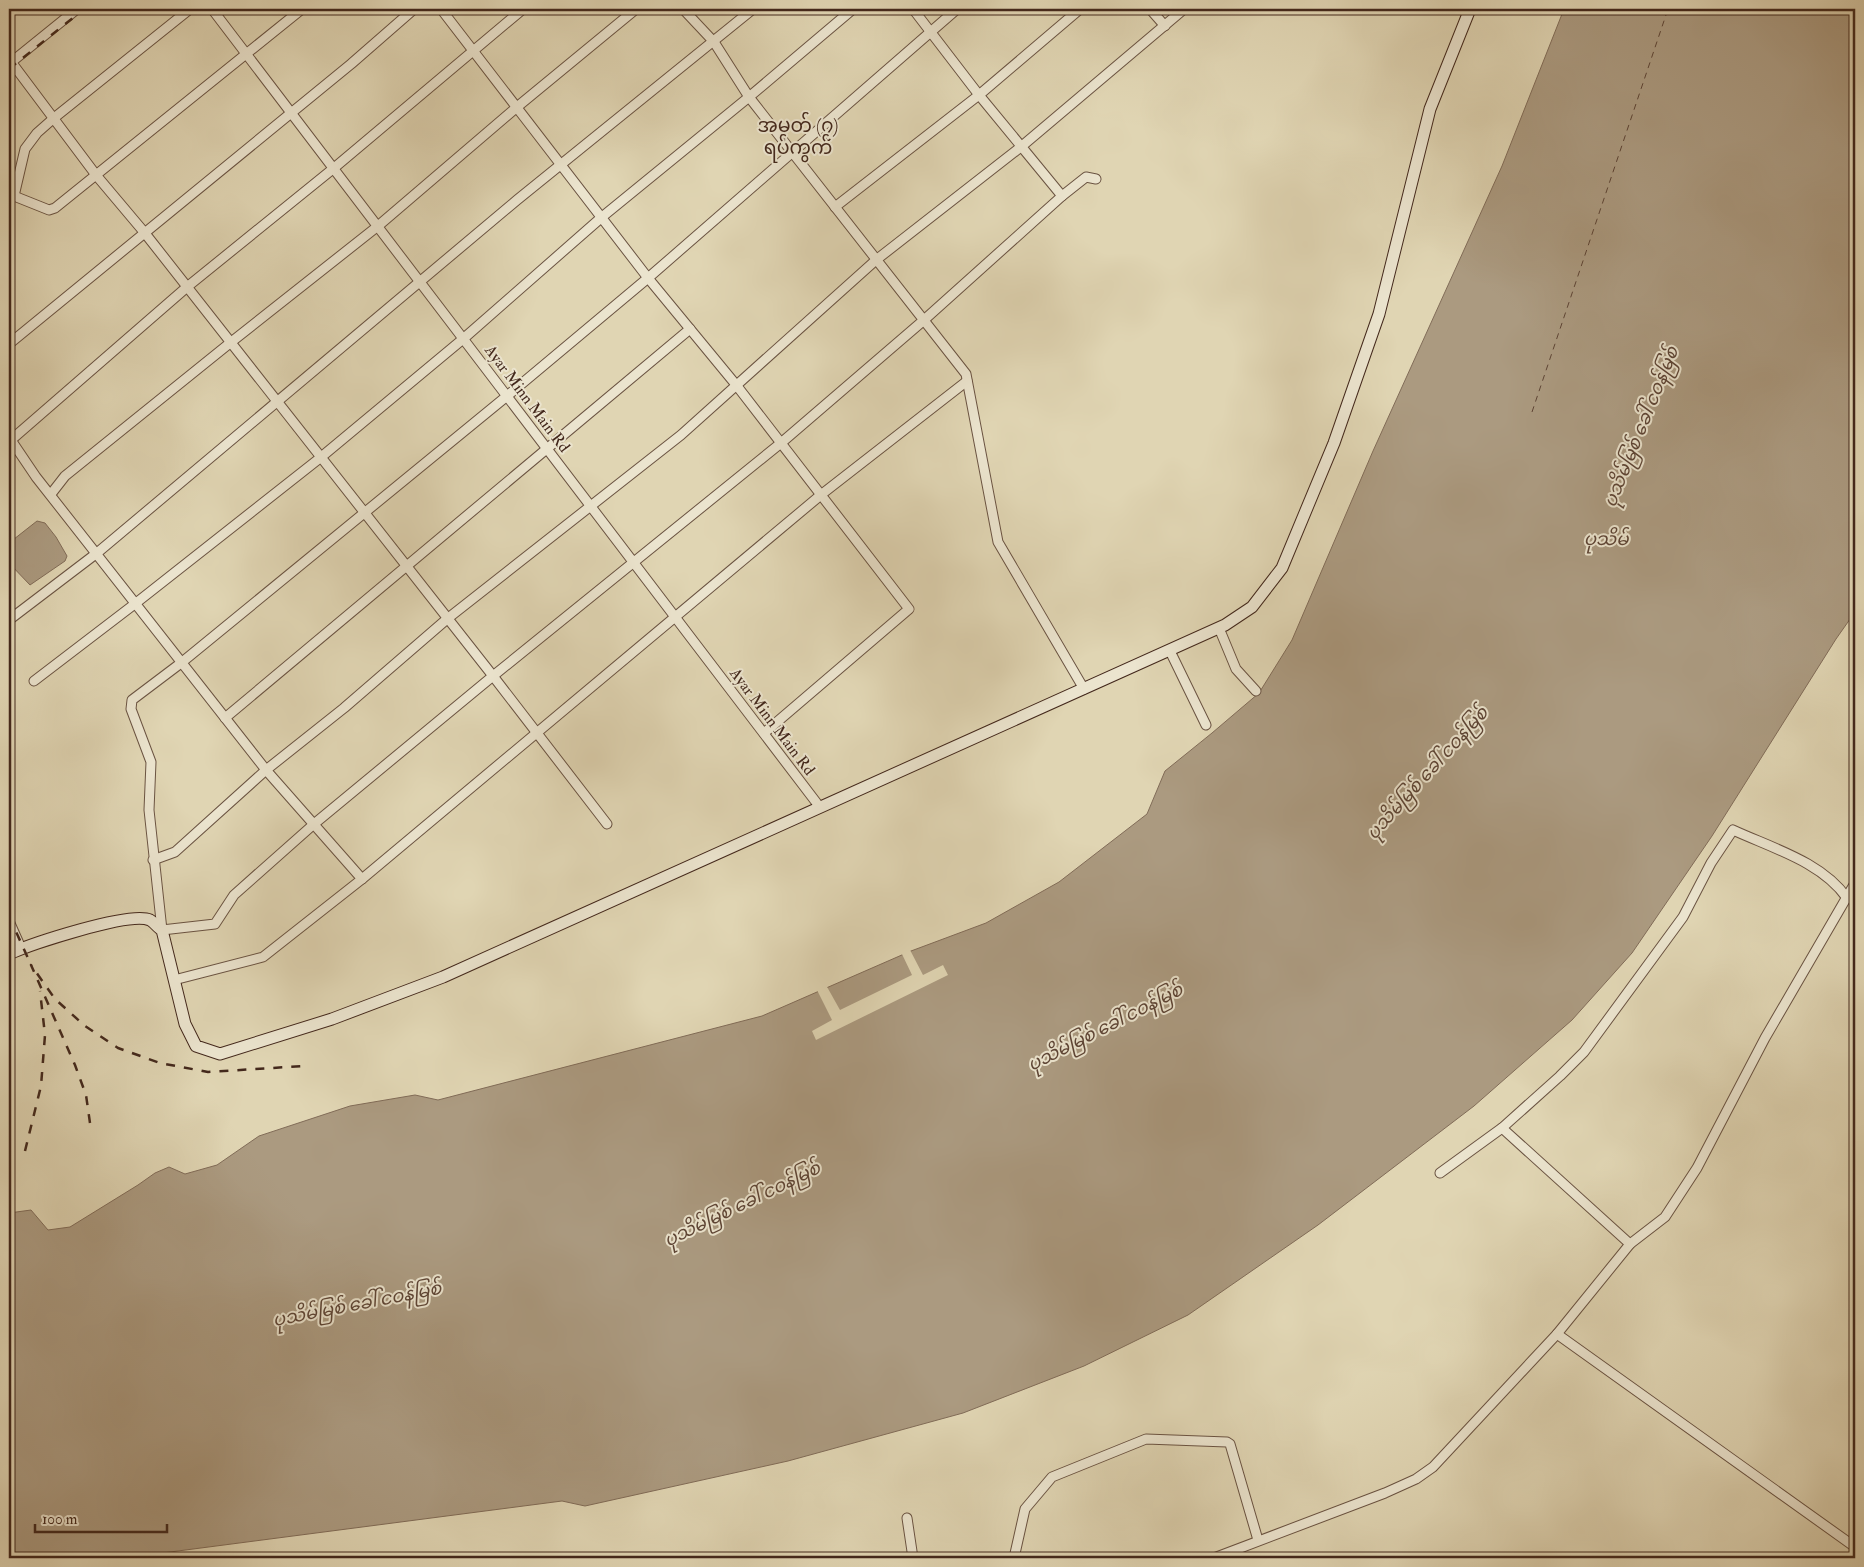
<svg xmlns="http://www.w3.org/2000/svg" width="1864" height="1567" font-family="'IM FELL Double Pica','Noto Sans Myanmar',serif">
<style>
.water{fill:#ab9a80;stroke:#816c58}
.pier{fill:#e0d5b3}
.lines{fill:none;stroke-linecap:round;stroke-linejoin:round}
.ferry{stroke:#5d4435;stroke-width:1;stroke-dasharray:6 5;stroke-linecap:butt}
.street-casing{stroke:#6a5342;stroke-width:11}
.secondary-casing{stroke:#43281c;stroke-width:13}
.street{stroke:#ebe4ce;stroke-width:9}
.secondary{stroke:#ebe4ce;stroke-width:11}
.rail{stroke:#43281c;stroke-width:2.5;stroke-dasharray:9 9;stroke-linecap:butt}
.labels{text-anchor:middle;stroke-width:4;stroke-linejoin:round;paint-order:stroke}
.street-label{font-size:16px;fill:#43281c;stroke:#ebe4ce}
.water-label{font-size:18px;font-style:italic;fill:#5d4435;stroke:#ebe4ce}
.quarter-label{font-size:19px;fill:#43281c;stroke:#ebe4ce}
</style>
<rect width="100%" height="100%" fill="#e0d5b3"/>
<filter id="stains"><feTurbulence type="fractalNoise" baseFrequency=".004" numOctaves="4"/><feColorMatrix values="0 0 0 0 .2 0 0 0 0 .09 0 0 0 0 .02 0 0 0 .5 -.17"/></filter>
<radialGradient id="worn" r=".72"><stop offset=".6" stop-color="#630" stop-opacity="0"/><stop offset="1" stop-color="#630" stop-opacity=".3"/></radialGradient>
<g class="water">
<path d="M1564,9H1855V612L1836,639L1712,836L1632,953L1572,1020L1474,1106L1318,1225L1188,1315L1084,1366L963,1413L788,1461L585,1506L562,1501L124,1558H9V1213L31,1210L48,1230L70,1227L138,1185L155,1173L169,1167L185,1174L217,1165L259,1136L350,1106L415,1095L438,1100L762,1016L911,951L986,923L1059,882L1147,814L1165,771L1212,733L1259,693L1292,640L1373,451L1502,166Z"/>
<path d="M37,521L45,523L56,537L67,556L65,561L30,585L9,563V543Z"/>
</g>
<path class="pier" d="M909,948L923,975L943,965L948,975L816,1040L812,1031L832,1020L817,990L826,985L840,1010L912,975L901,952Z"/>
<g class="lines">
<path class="ferry" d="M1532,412L1668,9"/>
<defs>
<g id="street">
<path d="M212,9L819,806"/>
<path d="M441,9L648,278L737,386L909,609L764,733"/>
<path d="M683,9L714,42L749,97L966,374L998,542L1084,689"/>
<path d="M913,9L979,95L1062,196L1086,177L1096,179"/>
<path d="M957,9L648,278L507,396L181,663L132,700L131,709L151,762L149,810L162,930L215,924L234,895L314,824L493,676L781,443L924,320L1062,196"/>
<path d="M1150,9L1165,26"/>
<path d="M9,59L96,175L144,232L493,676L607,824"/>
<path d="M9,64L77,9"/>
<path d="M14,196L25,149L37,133L54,118L190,9"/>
<path d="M9,197L14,196L49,210L55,208L302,9"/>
<path d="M835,207L979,95L1080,9"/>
<path d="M9,344L351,64L414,9"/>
<path d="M9,437L36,477L266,770L362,879"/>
<path d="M11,440L187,287L334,168L523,9"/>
<path d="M51,494L65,476L230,343L378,226L517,107L636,9"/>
<path d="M9,620L97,553L517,200L753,9"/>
<path d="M1219,628L1236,669L1256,691"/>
<path d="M1170,651L1206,725"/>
<path d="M34,681L136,603L320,458L463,339L602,217L749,97L853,9"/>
<path d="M225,718L690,329"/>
<path d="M153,860L175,852L266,770L344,708L447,619L681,435L876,260L1022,146L1184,9"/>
<path d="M9,921L21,948"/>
<path d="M174,980L263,957L362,879L822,494L967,381"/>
<path d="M1502,1128L1630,1244"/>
<path d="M1440,1173L1502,1128L1560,1076L1584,1052L1683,917L1711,863L1733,830C1772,848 1822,862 1847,898"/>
<path d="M1557,1334L1855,1547"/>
<path d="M907,1518L913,1558"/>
<path d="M1014,1558L1025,1509L1052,1477L1146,1439L1227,1442L1230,1444L1258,1540"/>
<path d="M1214,1558L1385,1493L1416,1479L1433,1467L1557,1334L1630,1244L1665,1217L1697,1168L1765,1038L1855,883"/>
</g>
<path id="secondary" d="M9,954C31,944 130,911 150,920C154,922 158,928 162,930L185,1024L196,1046L220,1054L332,1019L443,977L1225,625L1252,607L1282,568L1334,443L1379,314L1430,109L1470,9"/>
</defs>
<use href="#street" class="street-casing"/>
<use href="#secondary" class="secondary-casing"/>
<use href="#street" class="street"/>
<use href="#secondary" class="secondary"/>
<g class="rail">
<path d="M9,69L84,9"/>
<path d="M9,916L31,965"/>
<path d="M90,1123L86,1095L75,1065L31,965L55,999L85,1026L118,1048L160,1063L208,1072L304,1066"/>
<path d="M25,1151L41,1086L45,1035L40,991"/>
</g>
</g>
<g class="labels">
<g class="street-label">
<text transform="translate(528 398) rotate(53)" y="6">Ayar Minn Main Rd</text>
<text transform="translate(773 721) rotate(53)" y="6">Ayar Minn Main Rd</text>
</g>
<g class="water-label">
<text transform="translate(1641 427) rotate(-68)" y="6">ပုသိမ်မြစ် ခေါ် ငဝန်မြစ်</text>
<text x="1606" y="545">ပုသိမ်</text>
<text transform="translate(1427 773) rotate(-48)" y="6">ပုသိမ်မြစ် ခေါ် ငဝန်မြစ်</text>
<text transform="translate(1105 1027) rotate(-27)" y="6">ပုသိမ်မြစ် ခေါ် ငဝန်မြစ်</text>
<text transform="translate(742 1204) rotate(-26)" y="6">ပုသိမ်မြစ် ခေါ် ငဝန်မြစ်</text>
<text transform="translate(357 1304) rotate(-11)" y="6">ပုသိမ်မြစ် ခေါ် ငဝန်မြစ်</text>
</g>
<g class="quarter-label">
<text x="798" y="132">အမှတ် (၇)<tspan x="798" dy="22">ရပ်ကွက်</tspan></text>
</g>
</g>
<rect width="1864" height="1567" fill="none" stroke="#e0d5b3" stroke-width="30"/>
<rect x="10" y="10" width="1844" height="1547" fill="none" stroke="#43281c" stroke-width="2.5"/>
<rect x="15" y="15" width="1834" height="1537" fill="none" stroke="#43281c"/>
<path d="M35 1524v8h132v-8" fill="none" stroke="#43281c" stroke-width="2.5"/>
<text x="42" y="1524" font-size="15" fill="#43281c" stroke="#ebe4ce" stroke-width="4" paint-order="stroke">100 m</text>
<rect width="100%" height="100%" filter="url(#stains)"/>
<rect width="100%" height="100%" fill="url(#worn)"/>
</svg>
